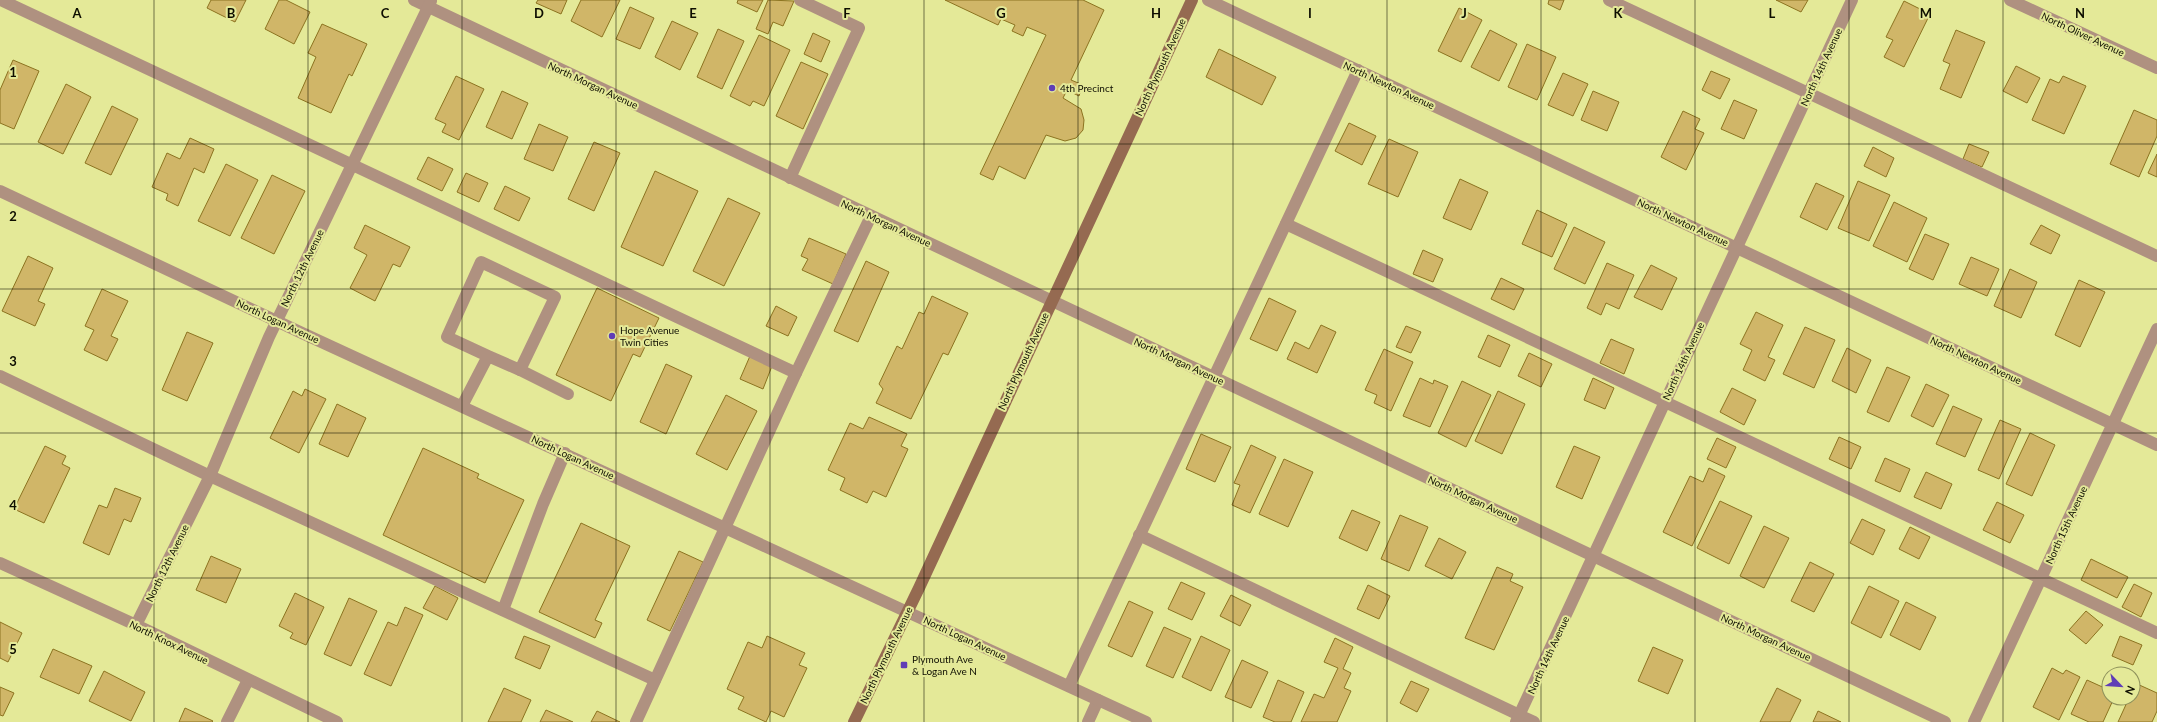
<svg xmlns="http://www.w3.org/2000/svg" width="2157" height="722" font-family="Lato,sans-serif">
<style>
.building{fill:#d0b668;stroke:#8c7320}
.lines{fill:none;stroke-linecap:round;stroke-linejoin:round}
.lane{stroke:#af9180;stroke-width:12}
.street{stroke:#af9180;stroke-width:12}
.secondary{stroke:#956a51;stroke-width:12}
.grid{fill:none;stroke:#0e0e00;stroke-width:1;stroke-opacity:0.55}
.poi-dot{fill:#603db6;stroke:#e4e998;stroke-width:1.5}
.labels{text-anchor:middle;stroke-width:4;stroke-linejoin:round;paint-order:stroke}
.street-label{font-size:10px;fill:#0e0e00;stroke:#e4e998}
.poi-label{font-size:10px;fill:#0e0e00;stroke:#e4e998;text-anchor:start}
.grid-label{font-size:13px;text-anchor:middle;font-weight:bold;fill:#0e0e00;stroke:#e4e998;stroke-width:4;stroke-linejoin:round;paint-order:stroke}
</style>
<rect width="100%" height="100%" fill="#e4e998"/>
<g class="building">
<path d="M211,0H246L235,22L207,8Z"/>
<path d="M279,0H286L310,12L294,44L265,29Z"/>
<path d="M538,0H567L561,14L536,3Z"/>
<path d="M581,0H620L602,37L571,21Z"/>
<path d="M738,0H763L757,12L737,3Z"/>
<path d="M768,0L794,1L783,26L773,22L768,34L756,29Z"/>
<path d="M945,0H1083L1104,10L1071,80L1083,85L1081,90L1079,96L1067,90L1063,98L1081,109L1084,120L1083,130L1076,138L1065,141L1046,135L1025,179L999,166L993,180L980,174L1046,35L1027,27L1023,36L1012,31L1015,25L1001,19L998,25Z"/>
<path d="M1549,0H1564L1560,10L1548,4Z"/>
<path d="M1776,0H1808L1801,12Z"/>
<path d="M1904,1L1930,14L1904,67L1884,57L1893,40L1886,37Z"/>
<path d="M630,7L654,18L640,49L616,39Z"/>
<path d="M1459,8L1482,20L1461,62L1438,51Z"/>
<path d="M672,21L698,33L680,70L655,57Z"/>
<path d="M322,24L367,44L352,76L349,74L331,113L298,98L316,57L308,53Z"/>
<path d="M718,29L744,41L722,89L697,77Z"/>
<path d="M1490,30L1517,44L1499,81L1471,67Z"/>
<path d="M1956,30L1985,42L1961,98L1940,89L1950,64L1943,61Z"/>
<path d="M813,33L830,41L821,62L804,54Z"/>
<path d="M759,35L790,50L764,106L753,101L750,106L730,96Z"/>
<path d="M1527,44L1556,57L1537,100L1508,87Z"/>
<path d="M1219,49L1276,77L1262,105L1206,77Z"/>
<path d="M13,60L39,71L14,129L0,123V90Z"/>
<path d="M801,62L828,74L803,129L776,116Z"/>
<path d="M2016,66L2040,78L2027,103L2003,91Z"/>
<path d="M1711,71L1730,79L1720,99L1702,90Z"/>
<path d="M1563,73L1588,84L1573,116L1548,105Z"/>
<path d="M456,76L484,89L459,140L442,132L446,124L435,119Z"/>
<path d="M2063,76L2086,86L2064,134L2032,120L2050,79L2059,83Z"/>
<path d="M66,84L91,97L63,154L38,142Z"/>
<path d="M502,91L528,103L512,139L486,127Z"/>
<path d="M1593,91L1619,102L1607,131L1581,120Z"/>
<path d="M1734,100L1757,110L1744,139L1721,129Z"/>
<path d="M112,106L138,119L111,175L85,163Z"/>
<path d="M2134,110L2157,120V136L2139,177L2110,164Z"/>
<path d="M1683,111L1700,119L1695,129L1704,133L1686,170L1661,157Z"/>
<path d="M1349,123L1376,136L1362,165L1335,151Z"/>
<path d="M539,124L568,137L553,171L524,159Z"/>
<path d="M190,138L214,149L204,173L194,168L178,206L166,200L168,194L152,187L167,153L180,159Z"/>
<path d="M1389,139L1418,152L1398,197L1368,184Z"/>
<path d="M594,142L620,153L594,211L568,199Z"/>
<path d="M1969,144L1989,152L1982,167L1963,159Z"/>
<path d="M1873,147L1894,158L1886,177L1864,166Z"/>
<path d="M2157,154V177L2148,173Z"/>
<path d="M428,157L453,169L442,191L417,179Z"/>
<path d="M226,164L258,180L230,236L198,221Z"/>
<path d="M655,171L698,191L663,266L621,247Z"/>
<path d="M466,173L488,183L479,202L457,192Z"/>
<path d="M272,175L305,191L274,254L241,238Z"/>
<path d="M1460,179L1488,192L1471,230L1443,218Z"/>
<path d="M1858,181L1890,195L1869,241L1838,228Z"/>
<path d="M1816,183L1844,196L1827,230L1800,217Z"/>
<path d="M505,186L530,198L519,221L494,209Z"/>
<path d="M728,198L760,213L724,286L693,271Z"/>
<path d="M1894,202L1927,218L1907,262L1873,246Z"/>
<path d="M1537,210L1567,224L1552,257L1522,244Z"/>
<path d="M365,225L410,247L400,267L393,264L375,301L350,288L367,255L354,248Z"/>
<path d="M2041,225L2060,235L2051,254L2030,244Z"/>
<path d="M1574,227L1605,242L1585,284L1554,269Z"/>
<path d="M1925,234L1949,244L1933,280L1909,269Z"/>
<path d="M809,238L846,254L833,284L802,270L808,259L801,256Z"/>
<path d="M1423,250L1443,259L1433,282L1413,274Z"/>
<path d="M28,256L53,268L38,301L45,304L35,326L2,311Z"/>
<path d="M1971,257L1999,269L1987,296L1959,284Z"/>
<path d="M866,261L889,272L858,342L834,331Z"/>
<path d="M1607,263L1634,275L1619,309L1606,303L1601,315L1587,308Z"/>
<path d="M1651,265L1677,278L1662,310L1634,297Z"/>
<path d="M2010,269L2037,282L2021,318L1994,306Z"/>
<path d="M1501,278L1524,289L1514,310L1491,299Z"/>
<path d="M2079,280L2105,292L2080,347L2055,335Z"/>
<path d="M597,288L659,318L640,357L633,354L611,401L556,375Z"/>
<path d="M102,289L128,301L111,336L118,339L107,361L84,350L94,330L85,326Z"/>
<path d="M932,296L968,313L948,355L943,353L911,419L876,403L883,389L879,384L897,346L902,349L919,312L924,314Z"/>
<path d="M1269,298L1296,311L1277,351L1250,339Z"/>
<path d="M776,306L797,317L788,336L766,326Z"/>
<path d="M1756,312L1783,325L1768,357L1775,360L1765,381L1743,370L1752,350L1740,344Z"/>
<path d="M1321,325L1336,332L1317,373L1287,359L1295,342L1309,349Z"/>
<path d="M1406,326L1421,332L1411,353L1396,347Z"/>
<path d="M1805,327L1835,340L1814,388L1783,374Z"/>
<path d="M187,332L213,343L187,401L162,390Z"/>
<path d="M1488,335L1510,345L1500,367L1478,357Z"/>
<path d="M1611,339L1634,349L1624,374L1600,363Z"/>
<path d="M1847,348L1871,360L1856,393L1832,381Z"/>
<path d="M1384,349L1413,362L1391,411L1374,403L1377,395L1365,390Z"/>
<path d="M1529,353L1552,364L1541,387L1518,376Z"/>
<path d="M750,356L772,366L763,389L740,379Z"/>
<path d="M666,364L692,376L666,434L640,422Z"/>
<path d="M1887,367L1910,377L1889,422L1867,412Z"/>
<path d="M1420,378L1433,384L1434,380L1448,386L1430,427L1403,416Z"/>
<path d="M1593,378L1614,388L1605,409L1584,400Z"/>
<path d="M1462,381L1491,395L1466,447L1438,433Z"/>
<path d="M1926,384L1949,395L1933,427L1911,416Z"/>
<path d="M1732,388L1756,400L1744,425L1720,412Z"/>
<path d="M305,389L326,399L299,453L270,438L293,391L302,396Z"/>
<path d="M1498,391L1525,404L1502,454L1475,441Z"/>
<path d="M726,395L757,411L727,470L696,454Z"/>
<path d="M337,404L366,418L348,457L319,444Z"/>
<path d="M1953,406L1982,419L1965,457L1936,444Z"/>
<path d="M869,417L907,434L901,446L908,449L886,497L873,491L867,503L840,490L845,478L828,470L850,423L863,429Z"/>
<path d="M2000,420L2021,429L1999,479L1978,470Z"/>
<path d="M2030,433L2055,445L2032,496L2006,484Z"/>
<path d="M1201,434L1231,447L1215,482L1186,469Z"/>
<path d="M1839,437L1861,447L1851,469L1829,459Z"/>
<path d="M1717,438L1736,447L1726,468L1707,459Z"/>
<path d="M1251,445L1276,457L1250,513L1232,505L1240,485L1234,483Z"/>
<path d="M45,446L66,456L62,464L70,468L44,523L14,509Z"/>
<path d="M1574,446L1600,457L1582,499L1556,487Z"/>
<path d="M423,448L479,474L477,478L524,500L485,583L383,535Z"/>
<path d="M1885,458L1910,469L1900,492L1875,481Z"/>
<path d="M1284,459L1313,472L1288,527L1259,514Z"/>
<path d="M1709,468L1725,476L1692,546L1663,532L1690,476L1703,482Z"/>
<path d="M1926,472L1952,484L1941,509L1914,497Z"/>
<path d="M115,488L141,498L131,522L124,519L109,555L83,543L99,505L107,508Z"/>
<path d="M1720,501L1752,516L1729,564L1697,548Z"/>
<path d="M1997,502L2024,515L2010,543L1983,530Z"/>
<path d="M1352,510L1380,522L1367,551L1339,538Z"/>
<path d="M1400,515L1428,527L1409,571L1381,559Z"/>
<path d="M1862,519L1885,530L1873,555L1850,543Z"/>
<path d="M581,523L630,546L595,620L602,623L595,638L539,612Z"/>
<path d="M1764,526L1789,538L1764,588L1740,576Z"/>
<path d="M1910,527L1930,537L1919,559L1899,549Z"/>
<path d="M1439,538L1466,552L1452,579L1425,566Z"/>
<path d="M679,551L703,562L670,631L647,620Z"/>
<path d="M211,556L241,569L226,603L196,590Z"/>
<path d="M2091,559L2128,577L2117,598L2081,580Z"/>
<path d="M1810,562L1834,574L1814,612L1791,601Z"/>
<path d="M1497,567L1513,574L1510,581L1523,587L1494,650L1465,638Z"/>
<path d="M1181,582L1205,593L1192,620L1168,609Z"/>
<path d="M2134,584L2152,593L2141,617L2122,607Z"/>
<path d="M1368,585L1390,596L1379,619L1357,609Z"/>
<path d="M435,586L458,598L447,620L423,608Z"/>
<path d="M1869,586L1899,601L1881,638L1851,623Z"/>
<path d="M295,593L324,607L306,645L290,638L293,633L279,626Z"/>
<path d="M1231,595L1251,605L1240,626L1220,616Z"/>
<path d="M349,598L377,611L351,666L324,654Z"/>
<path d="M1129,601L1153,612L1132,657L1108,646Z"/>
<path d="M1906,602L1936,617L1920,650L1890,635Z"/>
<path d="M405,607L423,615L391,686L364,674L388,622L397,626Z"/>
<path d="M2086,611L2103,625L2086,644L2069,630Z"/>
<path d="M0,622L22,633L8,662L0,658Z"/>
<path d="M1164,627L1191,639L1173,678L1146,666Z"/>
<path d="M524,636L550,646L540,669L515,658Z"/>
<path d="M767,636L805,653L799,665L807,668L784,717L771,711L766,722L738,709L744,697L727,689L748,642L762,648Z"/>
<path d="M1201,636L1230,650L1211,691L1182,677Z"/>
<path d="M2120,636L2142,645L2133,665L2112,656Z"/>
<path d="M1335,638L1353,647L1343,669L1351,673L1344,688L1351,691L1337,722H1301L1314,694L1324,698L1338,668L1324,662Z"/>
<path d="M1653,647L1683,660L1668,694L1638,681Z"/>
<path d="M53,649L92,666L79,694L40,677Z"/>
<path d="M1242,660L1268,672L1251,708L1225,697Z"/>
<path d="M2052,668L2063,674L2066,670L2080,677L2059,720L2033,707Z"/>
<path d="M104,671L145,692L131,721L89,701Z"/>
<path d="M1278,680L1304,692L1291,722H1275L1263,717Z"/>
<path d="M2087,680L2109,690V698H2114L2103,722H2089L2071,714Z"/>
<path d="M1411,681L1429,689L1417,712L1400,703Z"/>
<path d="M2135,683L2157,693V711L2152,722H2118L2129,698H2133V688Z"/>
<path d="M0,687L14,693L3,716L0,715Z"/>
<path d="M504,688L531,700L521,722H488Z"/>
<path d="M1777,688L1801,700L1790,722H1760Z"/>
<path d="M185,708L213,721L212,722H179Z"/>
<path d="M546,710L573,722H540Z"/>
<path d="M597,711L620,722H591Z"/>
<path d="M1818,711L1841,722H1813Z"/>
</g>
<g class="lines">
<g class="lane">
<path d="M1,0L796,373"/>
<path d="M1609,0L2157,256"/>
<path d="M790,178L859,28L800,0"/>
<path d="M1286,224L2157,633"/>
<path d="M520,370L568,394"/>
<path d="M0,376L210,476L655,680"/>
<path d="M462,406L488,356L447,337L481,262L555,297L520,370L488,356"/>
<path d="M1139,535L1534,722"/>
<path d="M503,610L543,504L565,453"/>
<path d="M1069,686L1358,70"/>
<path d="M227,722L248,680"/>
<path d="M636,722L796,373L871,216"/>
<path d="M1088,722L1098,700"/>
</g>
<g class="street">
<path d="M414,0L1945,722"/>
<path d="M1208,0L2157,445"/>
<path d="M2010,0L2157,68"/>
<path d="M0,191L302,333L1146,722"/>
<path d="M0,563L136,625L337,722"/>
<path d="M136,625L210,476L269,337L431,1"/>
<path d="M1516,722L1852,0"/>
<path d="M1974,722L2157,329"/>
</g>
<path class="secondary" d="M854,722L919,588L1192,0"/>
</g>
<path class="grid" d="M154,0V722M308,0V722M462,0V722M616,0V722M770,0V722M924,0V722M1078,0V722M1233,0V722M1387,0V722M1541,0V722M1695,0V722M1849,0V722M2003,0V722M0,144H2157M0,289H2157M0,433H2157M0,578H2157"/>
<g class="poi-dot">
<circle cx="1052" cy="88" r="4"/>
<circle cx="612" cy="336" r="4"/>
<rect x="900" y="661" width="8" height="8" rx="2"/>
</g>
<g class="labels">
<g class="street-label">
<text transform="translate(2083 34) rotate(25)" y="4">North Oliver Avenue</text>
<text transform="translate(1160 67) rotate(-65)" y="4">North Plymouth Avenue</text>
<text transform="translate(1821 67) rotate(-65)" y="4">North 14th Avenue</text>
<text transform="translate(593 85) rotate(25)" y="4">North Morgan Avenue</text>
<text transform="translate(1389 85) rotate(25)" y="4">North Newton Avenue</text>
<text transform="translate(1683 222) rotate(25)" y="4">North Newton Avenue</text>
<text transform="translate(886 223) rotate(25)" y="4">North Morgan Avenue</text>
<text transform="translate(302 268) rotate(-64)" y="4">North 12th Avenue</text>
<text transform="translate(278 321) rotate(25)" y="4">North Logan Avenue</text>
<text transform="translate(1976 360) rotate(25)" y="4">North Newton Avenue</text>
<text transform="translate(1023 361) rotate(-65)" y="4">North Plymouth Avenue</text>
<text transform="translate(1179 361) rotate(25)" y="4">North Morgan Avenue</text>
<text transform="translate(1683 361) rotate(-65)" y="4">North 14th Avenue</text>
<text transform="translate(573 457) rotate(25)" y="4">North Logan Avenue</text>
<text transform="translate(1473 499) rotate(25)" y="4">North Morgan Avenue</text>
<text transform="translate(2066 525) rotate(-65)" y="4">North 15th Avenue</text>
<text transform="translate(167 563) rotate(-64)" y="4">North 12th Avenue</text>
<text transform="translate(1766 637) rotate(25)" y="4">North Morgan Avenue</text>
<text transform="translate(965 638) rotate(25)" y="4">North Logan Avenue</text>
<text transform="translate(169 642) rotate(26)" y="4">North Knox Avenue</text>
<text transform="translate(886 655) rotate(-64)" y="4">North Plymouth Avenue</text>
<text transform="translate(1548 655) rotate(-65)" y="4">North 14th Avenue</text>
</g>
<g class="poi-label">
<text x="1060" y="92">4th Precinct</text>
<text x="620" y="334">Hope Avenue<tspan x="620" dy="12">Twin Cities</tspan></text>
<text x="912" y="663">Plymouth Ave<tspan x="912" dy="12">&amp; Logan Ave N</tspan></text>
</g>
</g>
<g class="grid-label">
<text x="77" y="18">A</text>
<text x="231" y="18">B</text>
<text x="385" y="18">C</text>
<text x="539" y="18">D</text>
<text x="693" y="18">E</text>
<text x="847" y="18">F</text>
<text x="1001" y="18">G</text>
<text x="1156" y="18">H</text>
<text x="1310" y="18">I</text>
<text x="1464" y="18">J</text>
<text x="1618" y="18">K</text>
<text x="1772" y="18">L</text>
<text x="1926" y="18">M</text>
<text x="2080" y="18">N</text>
<text x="13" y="77">1</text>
<text x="13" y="221">2</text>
<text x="13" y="366">3</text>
<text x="13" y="510">4</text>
<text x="13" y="654">5</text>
</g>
<g transform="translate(2121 686) rotate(115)"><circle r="19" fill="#e4e998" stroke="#8e915b"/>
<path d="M0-3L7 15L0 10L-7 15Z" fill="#603db6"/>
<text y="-6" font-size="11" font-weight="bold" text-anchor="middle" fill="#0e0e00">N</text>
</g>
</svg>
